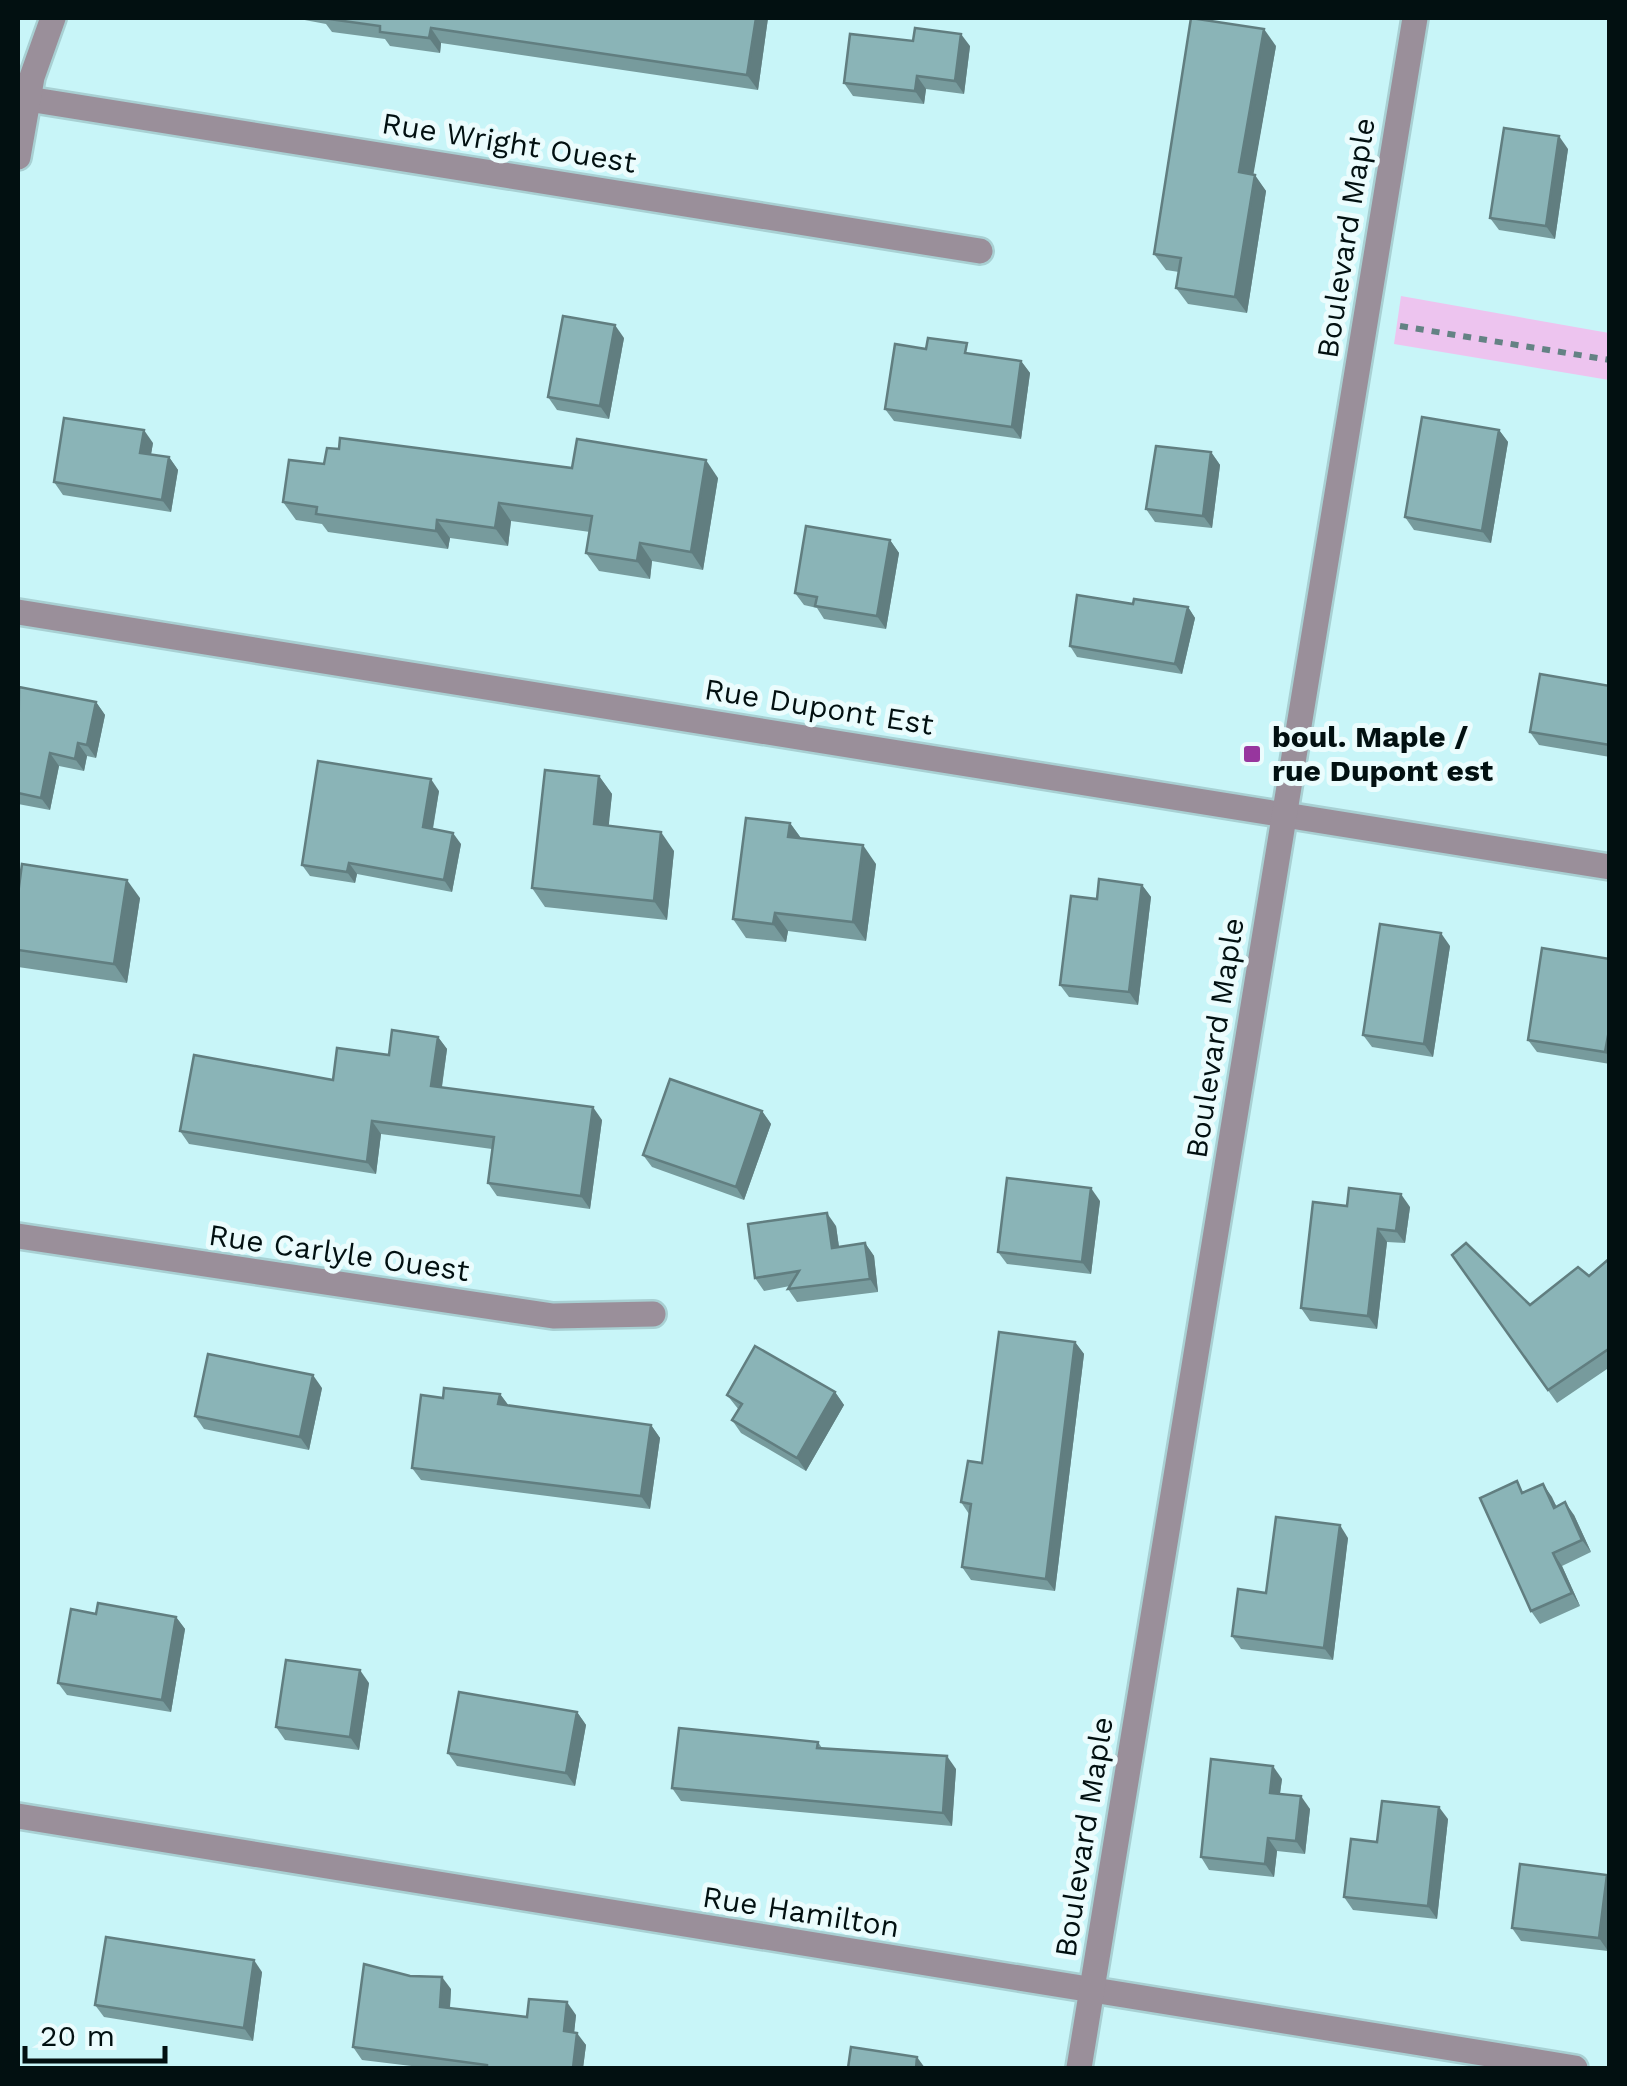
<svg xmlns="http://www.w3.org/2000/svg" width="1627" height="2086" font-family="'Work Sans',sans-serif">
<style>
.green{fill:#edc4ef}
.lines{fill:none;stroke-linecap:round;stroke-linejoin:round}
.minor-casing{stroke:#a8d0d3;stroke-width:30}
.path{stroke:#648284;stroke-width:6;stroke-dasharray:8 8;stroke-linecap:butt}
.minor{stroke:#9a8f9a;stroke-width:25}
.wall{fill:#779b9d}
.shaded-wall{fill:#617e80}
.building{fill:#8ab4b7;stroke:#617e80;stroke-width:2.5}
.poi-dot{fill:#97369e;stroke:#ebfcfd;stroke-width:4}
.labels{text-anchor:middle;stroke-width:10;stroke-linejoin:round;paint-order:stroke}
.street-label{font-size:30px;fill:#021011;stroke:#ebfcfd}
.poi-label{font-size:30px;font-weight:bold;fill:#021011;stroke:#ebfcfd;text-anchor:start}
</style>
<rect width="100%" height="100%" fill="#c8f5f8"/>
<path class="green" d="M1401,296L1609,333V380L1394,344Z"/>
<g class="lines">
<defs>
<g id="minor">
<path d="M28,99L980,251"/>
<path d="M18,157L32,77L53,18"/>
<path d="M18,612L1610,867"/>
<path d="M18,1236L553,1316L653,1314"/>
<path d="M18,1816L1575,2068"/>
<path d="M1079,2068L1415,18"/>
</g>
</defs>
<use href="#minor" class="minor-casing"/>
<path class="path" d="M1400,326L1610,360"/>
<use href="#minor" class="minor"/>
</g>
<g class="wall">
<path d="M294,18H768L758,90L441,43L440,53L390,46L385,39L332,32L326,24Z"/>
<path d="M970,46L964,94L926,89L924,104L853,96L844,83Z"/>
<path d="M1276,46L1253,174L1266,191L1247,313L1188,304L1176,288L1179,272L1166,270L1154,254Z"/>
<path d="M1568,149L1555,239L1499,230L1490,218Z"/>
<path d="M624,338L609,419L557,410L548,397Z"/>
<path d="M974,354L1021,361L1030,373L1021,439L894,421L885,409Z"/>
<path d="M1499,430L1508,442L1491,543L1414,530L1405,517Z"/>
<path d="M153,443L151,454L169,457L178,470L171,512L63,495L54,482Z"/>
<path d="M1211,452L1220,465L1212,528L1155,522L1146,509Z"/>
<path d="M324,464L572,468L718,478L703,570L652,561L650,579L599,571L586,553L590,532L511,521L508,546L450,538L448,549L328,532L322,524L296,520L283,502Z"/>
<path d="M890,540L899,553L886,629L824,619L817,608L804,605L795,593Z"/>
<path d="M1133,604L1188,607L1195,618L1182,674L1077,657L1070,646Z"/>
<path d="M1610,686V757L1539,745L1530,732Z"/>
<path d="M18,693L96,702L105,715L96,758L87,756L84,771L59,766L50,810L18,804Z"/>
<path d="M599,776L612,794L608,826L674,851L667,920L545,907L532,888Z"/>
<path d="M439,791L433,829L461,844L452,892L357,874L355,883L310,876L302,865Z"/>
<path d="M790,823L801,838L876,864L866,941L788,931L786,942L746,938L733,919Z"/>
<path d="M1142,885L1151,897L1138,1005L1069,997L1060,985L1097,899Z"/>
<path d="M18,894L140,898L127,983L18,967Z"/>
<path d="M1450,946L1433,1057L1372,1047L1363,1035Z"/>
<path d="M1610,959V1064L1537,1052L1528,1040Z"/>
<path d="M438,1037L447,1049L442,1087L602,1120L590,1209L497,1196L488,1183L492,1149L381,1134L376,1174L189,1144L180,1131L333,1080L389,1055Z"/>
<path d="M762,1111L771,1124L744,1200L652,1167L643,1155Z"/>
<path d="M1100,1201L1091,1274L1007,1264L998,1252Z"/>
<path d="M1347,1206L1410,1207L1405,1243L1387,1242L1377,1329L1310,1321L1301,1308Z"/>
<path d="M836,1226L839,1247L865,1243L874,1256L878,1292L797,1302L788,1289L790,1286L764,1291L755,1278Z"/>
<path d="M1452,1255L1530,1305L1589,1276L1610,1258V1367L1557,1403Z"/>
<path d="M1075,1342L1084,1354L1055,1591L971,1580L962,1567L969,1514L961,1502L982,1463Z"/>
<path d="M322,1388L309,1450L204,1429L195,1416Z"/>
<path d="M835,1392L844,1405L806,1471L741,1433L732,1420L739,1410L727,1395Z"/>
<path d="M500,1394L508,1405L651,1425L660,1438L650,1509L421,1480L412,1468L443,1398Z"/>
<path d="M1543,1484L1557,1507L1574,1515L1591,1552L1562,1566L1580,1606L1540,1624L1531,1611L1525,1492Z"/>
<path d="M1348,1538L1333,1660L1241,1649L1232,1636L1266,1593Z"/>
<path d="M96,1614L176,1617L185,1629L171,1712L67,1695L58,1683Z"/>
<path d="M369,1683L359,1750L285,1740L276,1727Z"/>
<path d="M577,1712L586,1725L575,1786L457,1766L448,1753Z"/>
<path d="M818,1742L822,1748L956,1769L952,1826L681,1801L672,1788Z"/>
<path d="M1282,1779L1280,1794L1310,1809L1305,1854L1277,1851L1274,1877L1209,1870L1201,1857Z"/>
<path d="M1448,1819L1437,1919L1353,1910L1344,1897L1377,1842Z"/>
<path d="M1607,1875L1608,1951L1521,1941L1512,1928Z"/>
<path d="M262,1972L253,2041L104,2017L95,2005Z"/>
<path d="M451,1989L450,2008L527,2017L576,2015L574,2032L586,2045L583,2068H428L362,2060L353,2047Z"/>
</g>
<g class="shaded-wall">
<path d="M756,18H768L758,90L747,75Z"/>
<path d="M431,28L441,43L440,53L429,38Z"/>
<path d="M1264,29L1276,46L1251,188L1239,172Z"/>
<path d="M961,34L970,46L964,94L955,81Z"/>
<path d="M917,76L926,89L924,104L915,91Z"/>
<path d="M1559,136L1568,149L1555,239L1546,226Z"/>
<path d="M1255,175L1266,191L1247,313L1235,297Z"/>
<path d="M615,325L624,338L609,419L600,406Z"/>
<path d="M1021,361L1030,373L1021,439L1012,427Z"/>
<path d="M144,430L153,443L149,466L140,453Z"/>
<path d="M1499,430L1508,442L1491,543L1482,531Z"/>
<path d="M1211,452L1220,465L1212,528L1203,516Z"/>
<path d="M169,457L178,470L171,512L162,500Z"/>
<path d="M706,460L718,478L703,570L691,552Z"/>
<path d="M499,503L511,521L508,546L495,528Z"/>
<path d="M437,520L450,538L448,549L436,531Z"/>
<path d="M890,540L899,553L886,629L877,616Z"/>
<path d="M640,543L652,561L650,579L637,561Z"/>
<path d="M1188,607L1195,618L1182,674L1175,664Z"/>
<path d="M96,702L105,715L96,758L87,745Z"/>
<path d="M78,743L87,756L84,771L75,759Z"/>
<path d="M50,753L59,766L50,810L41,798Z"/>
<path d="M599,776L612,794L607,843L594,824Z"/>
<path d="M431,779L439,791L431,838L423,827Z"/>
<path d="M790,823L803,841L788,837Z"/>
<path d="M661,832L674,851L667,920L654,901Z"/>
<path d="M453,833L461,844L452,892L444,880Z"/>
<path d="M863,845L876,864L866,941L853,922Z"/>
<path d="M349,863L357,874L355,883L347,872Z"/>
<path d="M127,880L140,898L127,983L114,964Z"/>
<path d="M1142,885L1151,897L1138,1005L1129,992Z"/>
<path d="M775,913L788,931L786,942L773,924Z"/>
<path d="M1441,933L1450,946L1433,1057L1424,1044Z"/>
<path d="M1610,1025V1058L1605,1052Z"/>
<path d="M438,1037L447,1049L440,1099L431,1086Z"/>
<path d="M593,1107L602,1120L590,1209L581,1196Z"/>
<path d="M762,1111L771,1124L744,1200L736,1187Z"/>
<path d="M372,1121L381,1134L376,1174L367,1162Z"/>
<path d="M1091,1188L1100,1201L1091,1274L1082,1262Z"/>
<path d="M1401,1194L1410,1207L1405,1243L1396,1231Z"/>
<path d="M827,1213L836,1226L841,1261L832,1248Z"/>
<path d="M1378,1229L1387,1242L1377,1329L1368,1316Z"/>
<path d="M865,1243L874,1256L878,1292L870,1279Z"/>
<path d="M1075,1342L1084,1354L1055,1591L1046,1579Z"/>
<path d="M313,1375L322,1388L309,1450L300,1437Z"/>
<path d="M835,1392L844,1405L806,1471L797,1458Z"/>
<path d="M500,1394L509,1406L498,1404Z"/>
<path d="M651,1425L660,1438L650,1509L641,1496Z"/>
<path d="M1543,1484L1552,1497L1563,1521L1554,1508Z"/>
<path d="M1565,1502L1574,1515L1591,1552L1582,1540Z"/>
<path d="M1340,1525L1348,1538L1333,1660L1324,1648Z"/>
<path d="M1553,1553L1562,1566L1580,1606L1572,1593Z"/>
<path d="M176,1617L185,1629L171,1712L162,1700Z"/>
<path d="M360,1670L369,1683L359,1750L350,1737Z"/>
<path d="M577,1712L586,1725L575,1786L566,1773Z"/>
<path d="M947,1756L956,1769L952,1826L943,1813Z"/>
<path d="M1273,1766L1282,1779L1278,1806L1270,1793Z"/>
<path d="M1301,1796L1310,1809L1305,1854L1296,1841Z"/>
<path d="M1439,1807L1448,1819L1437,1919L1428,1906Z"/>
<path d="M1268,1838L1277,1851L1274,1877L1265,1864Z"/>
<path d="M1607,1875L1610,1879L1608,1951L1599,1938Z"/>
<path d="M254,1960L262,1972L253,2041L244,2028Z"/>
<path d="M442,1977L451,1989L449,2020L440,2007Z"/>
<path d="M567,2002L576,2015L573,2044L564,2031Z"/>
<path d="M577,2033L586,2045L583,2068H573Z"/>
<path d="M917,2057L925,2068H916Z"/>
</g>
<g class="building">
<path d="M322,18H756L747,75L431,28L429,38L380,32V26Z"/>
<path d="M1191,18L1264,29L1239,172L1255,175L1235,297L1176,288L1181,258L1154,254Z"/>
<path d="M915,28L961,34L955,81L917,76L915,91L844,83L850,34L913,41Z"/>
<path d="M1504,128L1559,136L1546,226L1490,218Z"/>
<path d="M563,316L615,325L600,406L548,397Z"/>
<path d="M928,338L967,343L965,353L1021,361L1012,427L885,409L895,344L926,349Z"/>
<path d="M1422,417L1499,430L1482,531L1405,517Z"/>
<path d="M64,418L144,430L140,453L169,457L162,500L54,482Z"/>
<path d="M340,438L572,468L577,439L706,460L691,552L640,543L637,561L586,553L592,516L499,503L495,528L437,520L436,531L316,514L317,507L283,502L289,460L324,464L327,448L339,449Z"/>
<path d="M1156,446L1211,452L1203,516L1146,509Z"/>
<path d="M806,526L890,540L877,616L815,606L817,597L795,593Z"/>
<path d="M1077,595L1133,604L1134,599L1188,607L1175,664L1070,646Z"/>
<path d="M1540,674L1610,686V745L1530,732Z"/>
<path d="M19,687L96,702L87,745L78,743L75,759L50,753L41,798L18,793Z"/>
<path d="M318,761L431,779L423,827L453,833L444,880L349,863L347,872L302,865Z"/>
<path d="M545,770L599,776L594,824L661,832L654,901L532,888Z"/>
<path d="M746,818L790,823L788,837L863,845L853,922L775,913L773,924L733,919Z"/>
<path d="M22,864L127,880L114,964L18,950V894Z"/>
<path d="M1099,879L1142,885L1129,992L1060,985L1071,896L1097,899Z"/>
<path d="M1380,924L1441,933L1424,1044L1363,1035Z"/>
<path d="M1542,948L1610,959V1025L1605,1052L1528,1040Z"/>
<path d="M392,1030L438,1037L431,1086L593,1107L581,1196L488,1183L494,1137L372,1121L367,1162L180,1131L194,1055L333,1080L337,1048L389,1055Z"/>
<path d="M670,1079L762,1111L736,1187L643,1155Z"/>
<path d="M1007,1178L1091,1188L1082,1262L998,1252Z"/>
<path d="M1349,1188L1401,1194L1396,1231L1378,1229L1368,1316L1301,1308L1313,1202L1347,1206Z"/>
<path d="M827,1213L832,1248L865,1243L870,1279L788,1289L799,1271L755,1278L748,1224Z"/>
<path d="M1466,1243L1530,1305L1578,1267L1589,1276L1610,1258V1348L1548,1390L1452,1255Z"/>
<path d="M999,1332L1075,1342L1046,1579L962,1567L971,1504L961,1502L968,1461L982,1463Z"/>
<path d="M755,1346L835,1392L797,1458L732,1420L742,1404L727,1395Z"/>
<path d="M208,1354L313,1375L300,1437L195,1416Z"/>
<path d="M444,1388L500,1394L498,1404L651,1425L641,1496L412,1468L421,1395L443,1398Z"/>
<path d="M1517,1481L1522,1493L1543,1484L1554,1508L1565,1502L1582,1540L1553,1553L1572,1593L1531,1611L1480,1498Z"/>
<path d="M1276,1517L1340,1525L1324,1648L1232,1636L1238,1589L1266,1593Z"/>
<path d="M98,1603L176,1617L162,1700L58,1683L71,1609L96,1614Z"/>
<path d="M286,1660L360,1670L350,1737L276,1727Z"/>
<path d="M459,1692L577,1712L566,1773L448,1753Z"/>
<path d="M679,1728L818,1742L817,1748L947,1756L943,1813L672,1788Z"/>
<path d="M1211,1759L1273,1766L1270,1793L1301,1796L1296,1841L1268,1838L1265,1864L1201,1857Z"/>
<path d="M1382,1801L1439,1807L1428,1906L1344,1897L1351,1839L1377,1842Z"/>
<path d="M1520,1864L1607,1875L1599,1938L1512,1928Z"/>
<path d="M106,1937L254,1960L244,2028L95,2005Z"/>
<path d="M364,1964L410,1976L442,1977L440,2007L527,2017L529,1999L567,2002L564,2031L577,2033L573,2068H487V2065L353,2047Z"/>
<path d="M851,2047L917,2057L916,2068H848Z"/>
</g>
<rect class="poi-dot" x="1242" y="744" width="20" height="20" rx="5"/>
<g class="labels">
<g class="street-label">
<text transform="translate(509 143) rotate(9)" y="10">Rue Wright Ouest</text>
<text transform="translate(1346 238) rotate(-81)" y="10">Boulevard Maple</text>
<text transform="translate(819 707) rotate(9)" y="10">Rue Dupont Est</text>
<text transform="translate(1215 1038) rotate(-81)" y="10">Boulevard Maple</text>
<text transform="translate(339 1253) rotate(8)" y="10">Rue Carlyle Ouest</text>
<text transform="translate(1084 1837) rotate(-81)" y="10">Boulevard Maple</text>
<text transform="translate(801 1912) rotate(9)" y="10">Rue Hamilton</text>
</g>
<g class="poi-label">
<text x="1272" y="747">boul. Maple /<tspan x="1272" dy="34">rue Dupont est</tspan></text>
</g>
</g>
<rect width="1627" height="2086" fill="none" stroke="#021011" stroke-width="40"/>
<path d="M25 2046v15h140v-15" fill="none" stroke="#021011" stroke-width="5"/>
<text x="40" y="2046" font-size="30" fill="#021011" stroke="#ebfcfd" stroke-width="8" paint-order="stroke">20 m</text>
</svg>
